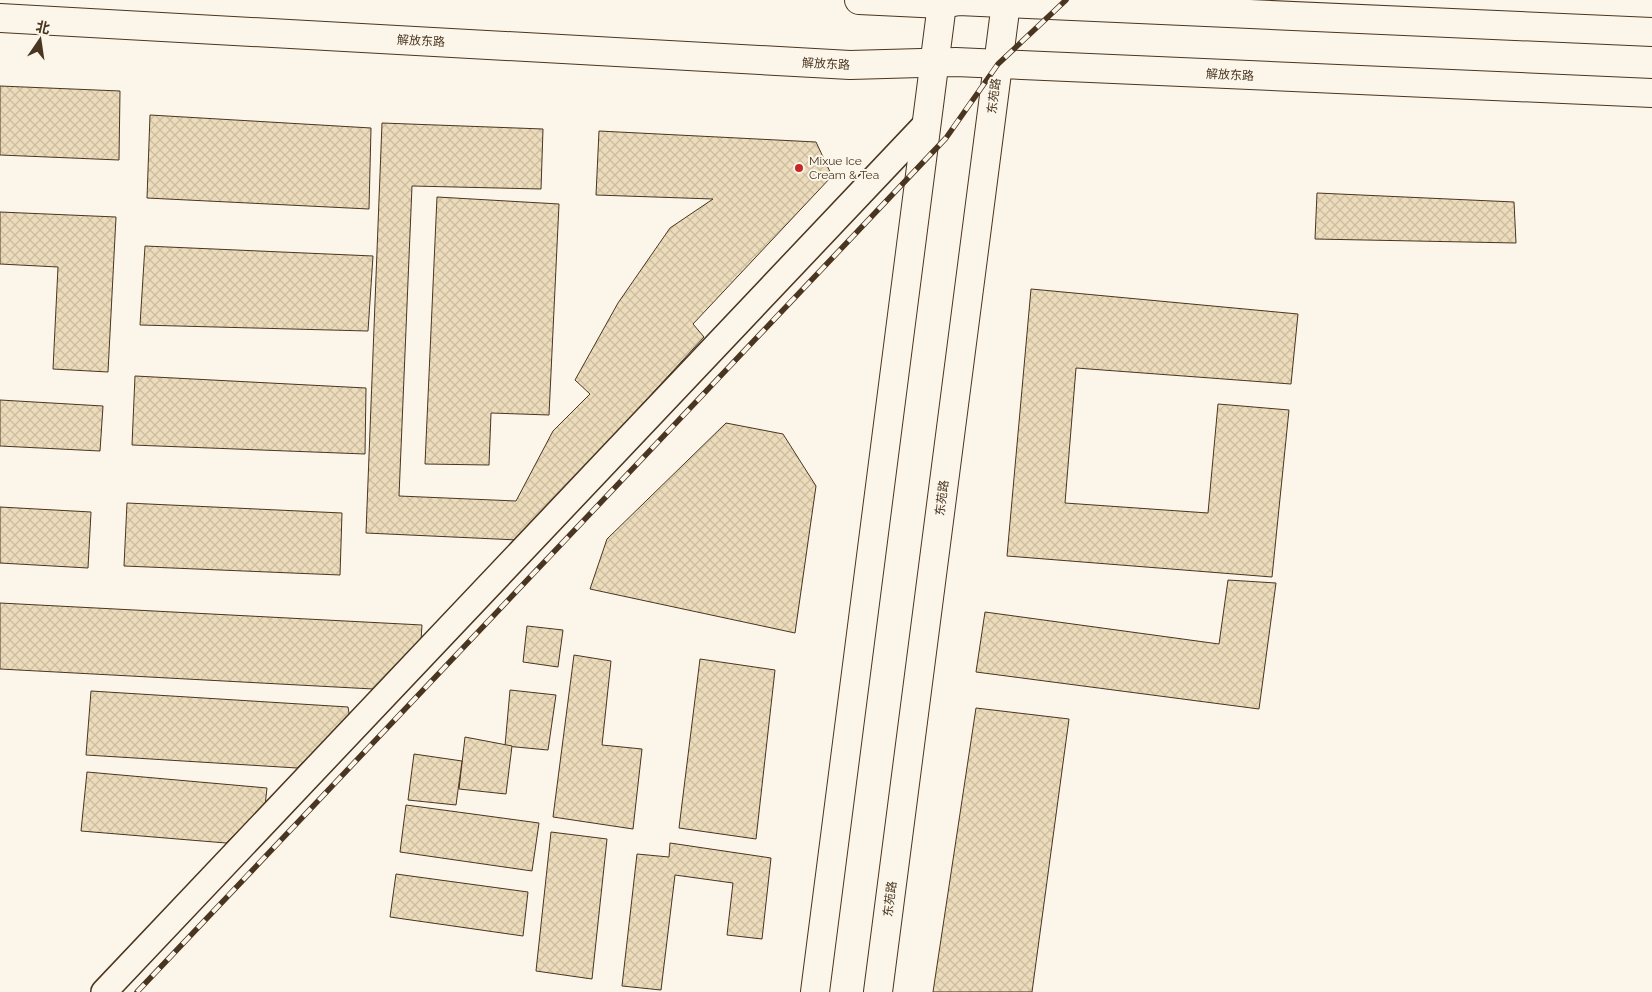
<svg xmlns="http://www.w3.org/2000/svg" width="1652" height="992" font-family="Raleway,'Noto Sans SC',sans-serif">
<style>
.building{fill:url(#building-cross-hatch);stroke:#4a3520}
.lines{fill:none;stroke-linecap:round;stroke-linejoin:round}
.street-casing{stroke:#4a3520;stroke-width:28}
.secondary-casing{stroke:#4a3520;stroke-width:30}
.primary-casing{stroke:#4a3520;stroke-width:30}
.street{stroke:#fbf6e9;stroke-width:25}
.secondary{stroke:#fbf6e9;stroke-width:28}
.primary{stroke:#fbf6e9;stroke-width:28}
.rail-casing{stroke:#4a3520;stroke-width:5.5}
.rail{stroke:#fbf6e9;stroke-width:4;stroke-dasharray:11;stroke-linecap:butt}
.poi-dot{fill:#c62828;stroke:#fbf6e9;stroke-width:2}
.labels{text-anchor:middle;stroke-width:4;stroke-linejoin:round;paint-order:stroke}
.street-label{font-size:12px;fill:#4a3520;stroke:#fbf6e9}
.poi-label{font-size:12px;fill:#4a3520;stroke:#fbf6e9;text-anchor:start}
</style>
<defs>
<pattern id="building-cross-hatch" width="8" height="8" patternUnits="userSpaceOnUse" patternTransform="scale(1.25)"><rect width="8" height="8" fill="#ecdcbc"/><path d="M0 0l8 8M0 8l8-8" fill="none" stroke="#ccbda1"/></pattern>
</defs>
<rect width="100%" height="100%" fill="#fbf6e9"/>
<g class="building">
<path d="M0,86L120,91L119,160L0,155Z"/>
<path d="M150,115L371,128L369,209L147,198Z"/>
<path d="M382,123L543,129L541,189L412,186L399,496L516,501L553,431L590,394L575,380L618,303L670,228L713,199L596,195L599,131L816,142L832,176L693,324L704,337L518,540L366,533Z"/>
<path d="M1317,193L1514,202L1516,243L1315,239Z"/>
<path d="M437,197L559,204L549,415L491,413L489,465L425,464Z"/>
<path d="M0,212L116,217L108,372L53,369L58,267L0,264Z"/>
<path d="M145,246L373,256L368,331L140,325Z"/>
<path d="M1031,289L1298,314L1291,384L1076,368L1065,503L1208,513L1218,404L1289,410L1272,577L1007,556Z"/>
<path d="M135,376L366,388L365,454L132,445Z"/>
<path d="M0,400L103,406L100,451L0,446Z"/>
<path d="M726,423L783,434L816,486L795,633L590,589L607,539Z"/>
<path d="M127,503L342,513L340,575L124,566Z"/>
<path d="M0,507L91,512L88,568L0,563Z"/>
<path d="M1228,580L1276,583L1259,709L976,672L985,612L1219,644Z"/>
<path d="M0,603L422,625L421,640L373,689L0,669Z"/>
<path d="M527,626L563,630L558,667L523,662Z"/>
<path d="M574,655L611,661L602,745L642,749L633,829L553,817Z"/>
<path d="M700,659L775,670L756,839L679,828Z"/>
<path d="M510,690L556,695L548,750L505,746Z"/>
<path d="M91,691L348,707L350,719L297,768L86,755Z"/>
<path d="M976,708L1069,719L1032,992H933Z"/>
<path d="M465,737L512,746L506,794L459,789Z"/>
<path d="M414,754L462,761L456,805L408,800Z"/>
<path d="M87,772L267,788L265,806L226,843L81,831Z"/>
<path d="M406,805L539,823L532,871L400,852Z"/>
<path d="M551,832L607,839L592,979L536,971Z"/>
<path d="M670,843L771,858L762,939L727,935L733,883L675,875L661,990L622,986L637,854L669,857Z"/>
<path d="M396,874L528,892L523,936L390,917Z"/>
</g>
<g class="lines">
<defs>
<path id="street" d="M104,992L926,124"/>
<g id="secondary">
<path d="M815,992L942,4"/>
<path d="M878,992L1006,3"/>
</g>
<g id="primary">
<path d="M859,0L942,4L959,1L1652,32"/>
<path d="M0,18L850,65L956,62L1652,93"/>
</g>
</defs>
<use href="#street" class="street-casing"/>
<use href="#secondary" class="secondary-casing"/>
<use href="#primary" class="primary-casing"/>
<use href="#street" class="street"/>
<use href="#secondary" class="secondary"/>
<use href="#primary" class="primary"/>
<defs>
<path id="rail" d="M137,992L946,138L998,64L1066,0"/>
</defs>
<use href="#rail" class="rail-casing"/>
<use href="#rail" class="rail"/>
</g>
<circle class="poi-dot" cx="799" cy="168" r="5"/>
<g class="labels">
<g class="street-label">
<text transform="translate(421 41) rotate(3)" y="4">解放东路</text>
<text transform="translate(826 64) rotate(3)" y="4">解放东路</text>
<text transform="translate(1230 75) rotate(3)" y="4">解放东路</text>
<text transform="translate(994 96) rotate(-83)" y="4">东苑路</text>
<text transform="translate(942 498) rotate(-83)" y="4">东苑路</text>
<text transform="translate(890 899) rotate(-83)" y="4">东苑路</text>
</g>
<g class="poi-label">
<text x="809" y="165">Mixue Ice<tspan x="809" dy="14">Cream &amp; Tea</tspan></text>
</g>
</g>
<g transform="translate(40 40) rotate(13)" stroke="#fbf6e9" stroke-width="4" paint-order="stroke">
<path d="M0-4L9 19L0 12L-9 19Z" fill="#4a3520"/>
<text y="-8" font-size="14" font-weight="bold" text-anchor="middle" fill="#4a3520">北</text>
</g>
</svg>
